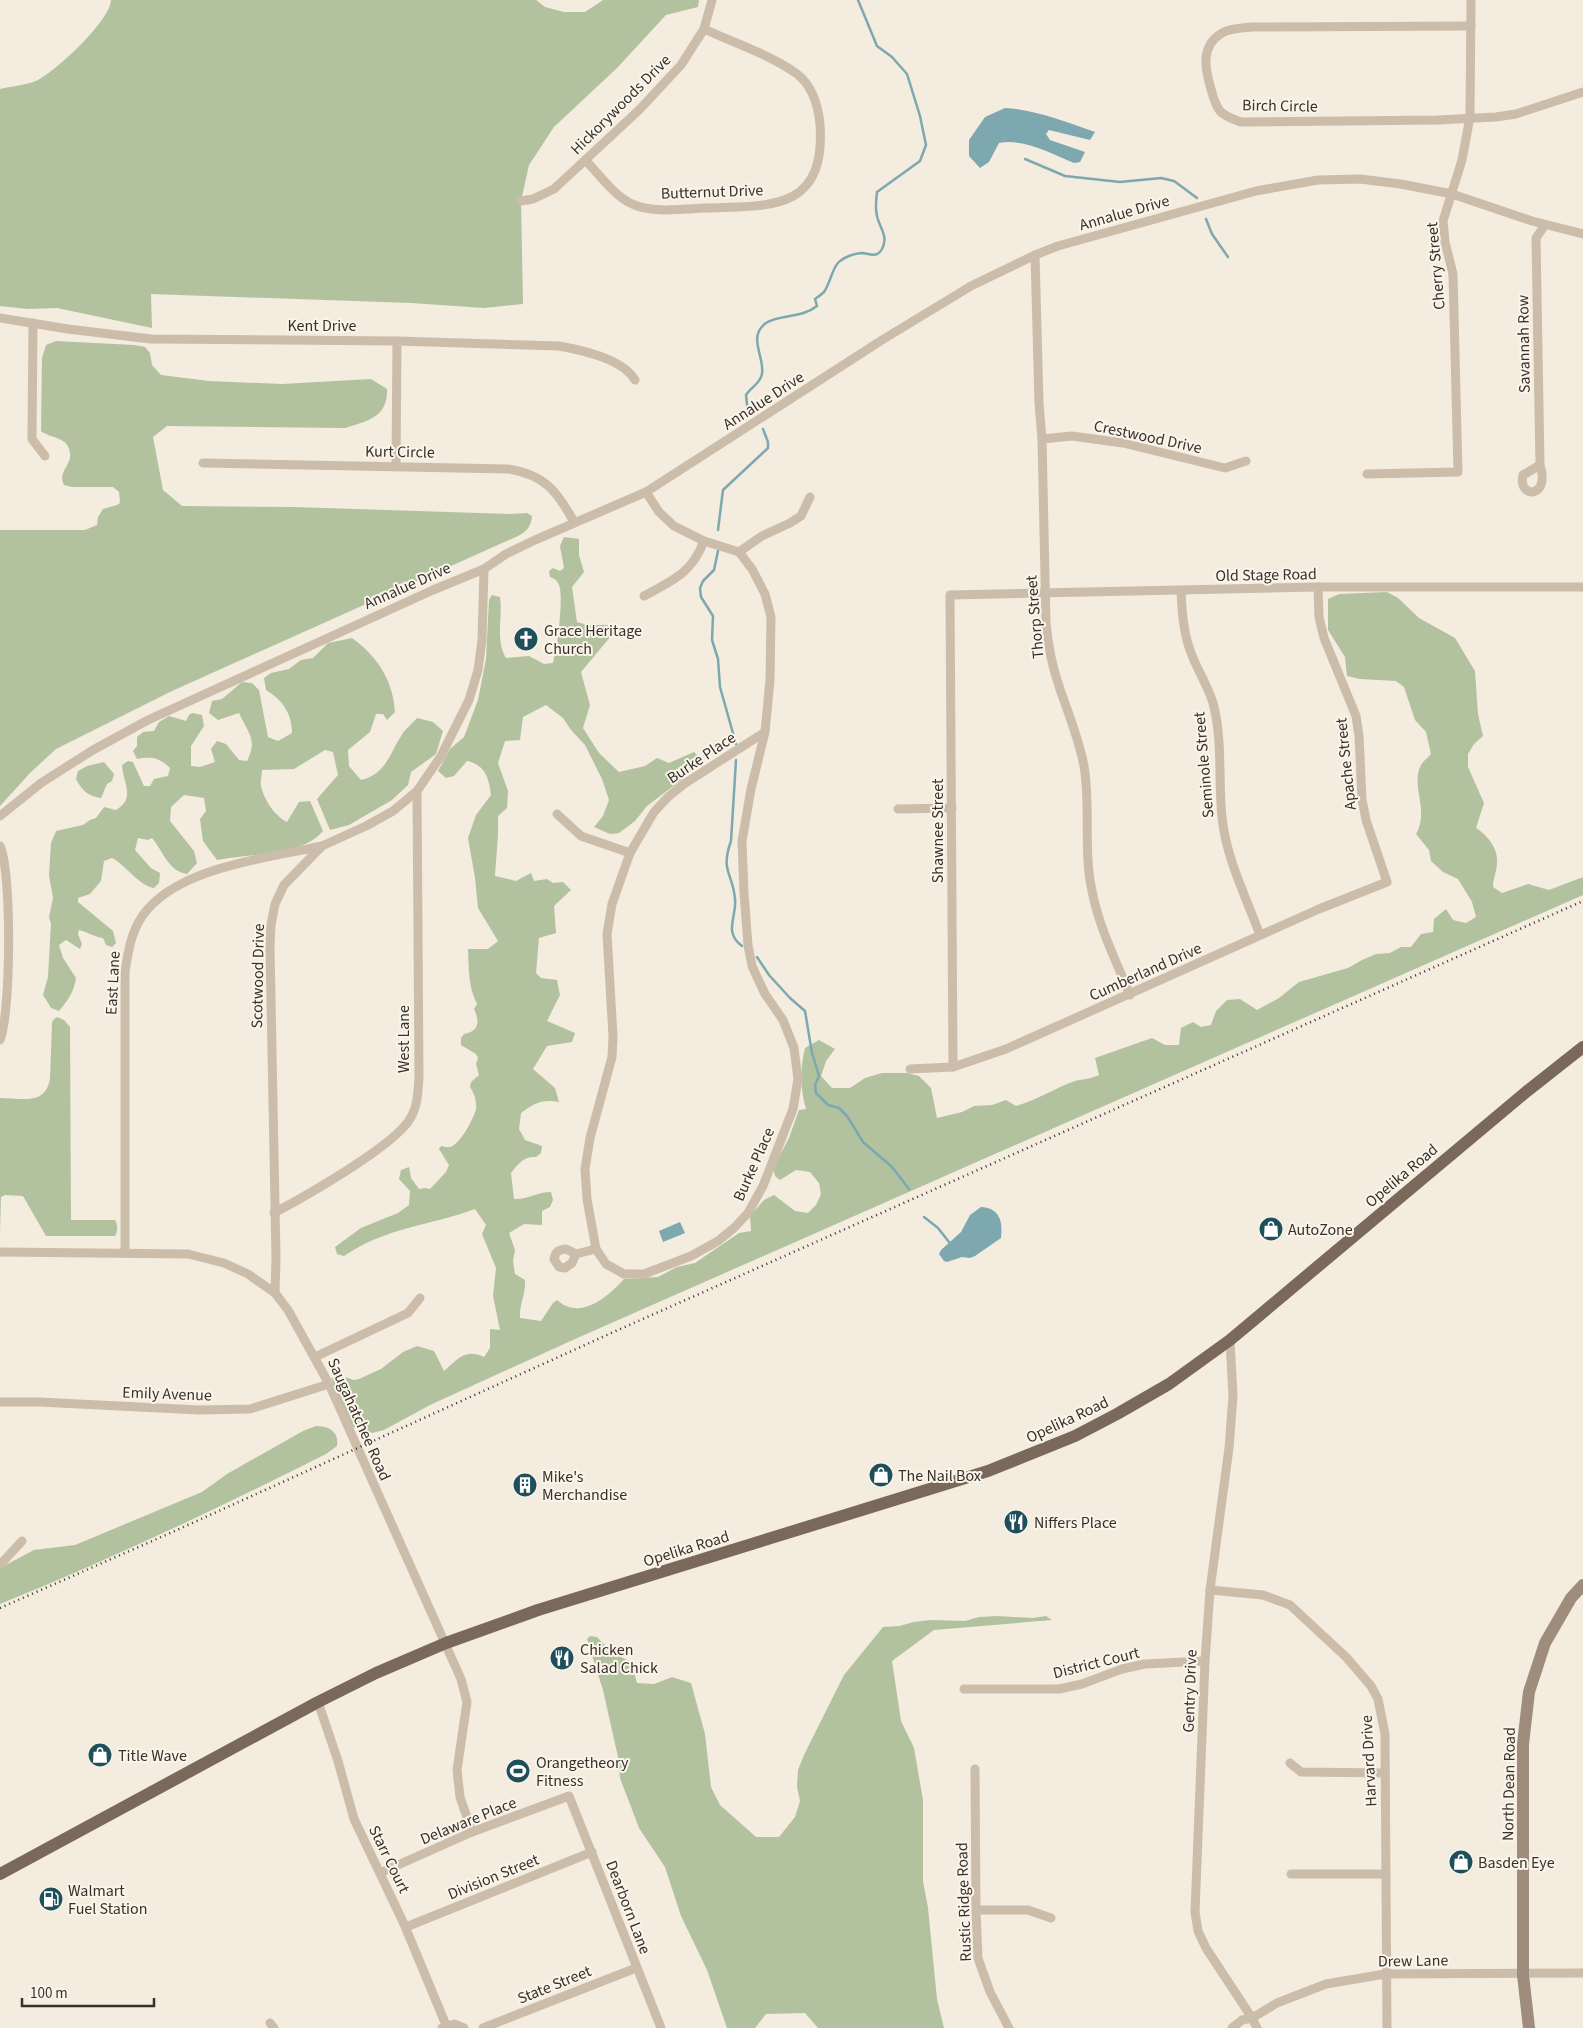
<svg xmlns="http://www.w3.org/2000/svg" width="1583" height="2028" font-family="'Source Sans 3',sans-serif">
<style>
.green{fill:#b2c29f}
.water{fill:#7ea8b0}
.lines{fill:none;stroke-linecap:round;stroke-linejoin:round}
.stream{stroke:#7ea8b0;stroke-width:2.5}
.street{stroke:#cbbdaa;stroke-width:9}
.secondary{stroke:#9f8c7c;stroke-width:12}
.primary{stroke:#7a695b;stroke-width:12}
.rail{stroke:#39302a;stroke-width:2.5;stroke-dasharray:1 4;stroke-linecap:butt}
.labels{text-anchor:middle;stroke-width:4;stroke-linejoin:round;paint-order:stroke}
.street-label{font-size:16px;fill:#39302a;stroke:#faf5eb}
.poi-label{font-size:16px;fill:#39302a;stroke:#faf5eb;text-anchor:start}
</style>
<rect width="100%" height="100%" fill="#f3ecdf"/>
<g class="green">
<path d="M111,0H536L545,7L564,12H585L603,0H699L698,7L666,15L617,68L554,127L529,165L521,201L523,304L484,308L411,303L151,294L152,328L57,308L28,309L0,306V89C12,86 28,85 38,80C57,70 110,21 111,0Z"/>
<path d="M56,341L134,345L145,347L150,353L152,365L161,375L209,381L282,384L371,379L387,389C388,417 368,421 345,428L167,426L153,437L163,490L182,506L294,507L511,514L527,513L532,516C531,527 527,531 518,536L172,691L56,749L30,773L0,806V530H85L97,525L98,517L103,509L117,505L120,503L119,492L113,487H72L64,485C57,471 72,466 70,453C68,436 51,439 41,431L42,358L46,345Z"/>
<path d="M564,537L579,539V555L584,572L572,587L577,622L588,625H609L611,636L581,672L590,705L583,728L599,753L619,772L645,766L657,758L669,763L694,752L702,760L684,778L647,806L635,821L619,833L610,834L594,827L603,816L609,800L602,779L585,745L571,730L563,718L546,705L523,717L520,740L505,741L498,763L508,791L507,808L498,816C499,836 496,856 495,876L516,881L531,873L534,881L547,879L553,883L563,882L571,890L554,906L556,933L539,938L536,973L541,978L557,980L560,995L547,1021L575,1033L572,1042L547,1046L533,1069L555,1088L559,1102C541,1099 535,1103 521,1113L519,1129L525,1140L542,1146L541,1153L536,1157C524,1156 518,1164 511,1173L514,1199C527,1200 537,1192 551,1192L553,1200L550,1207L542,1211V1225L524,1224L509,1233L515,1250L513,1261L515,1274L525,1280C526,1294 519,1305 520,1318L541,1321L553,1303L557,1300C580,1321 608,1297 624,1279L658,1277L677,1267L695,1263L739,1233L751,1231L750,1216L764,1200L774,1195L795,1211L808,1213L816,1205L821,1194L819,1183L810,1172L796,1170L780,1180L775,1176L773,1168L789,1138L799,1110L806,1109C800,1089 800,1068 805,1048L819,1040L835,1049L826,1061L821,1076L832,1088H850L865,1078L882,1073H907L919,1076L931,1088L937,1118L962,1112L974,1106L992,1105L1006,1100L1016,1106C1037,1100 1055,1088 1075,1081C1083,1079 1091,1079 1099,1075L1095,1058L1152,1038L1165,1045H1179L1181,1028L1193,1022L1201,1027L1211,1025L1216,1011L1227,1000L1240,999L1257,1010L1279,998L1299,982L1348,968L1362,960L1376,954L1390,953L1401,947H1411L1421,934L1433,932L1434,919L1446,909L1453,920L1466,923L1476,917L1472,902L1458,879L1443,872L1431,861L1429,850L1416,834C1430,810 1410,786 1421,765C1423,761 1428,758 1431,754L1426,732L1415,720L1404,687L1396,681L1360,679L1347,676L1345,657L1328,630V599L1339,594L1387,592L1398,598L1419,618L1455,638L1475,671L1478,714L1483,736L1474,744L1468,754V767L1484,803L1476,828C1487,835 1498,848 1497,862C1497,871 1493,878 1493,887L1502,893L1528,884L1549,890L1583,877V895L575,1339L430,1405L384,1430L372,1433L353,1427L347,1419L334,1388L332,1378L339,1375L354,1380L359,1379L381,1369L403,1352L417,1346L434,1351L444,1371C458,1359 465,1348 484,1357L490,1348V1329L500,1330L493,1296L496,1268L482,1234L486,1225L475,1209C429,1226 387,1227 344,1256L337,1254L335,1247L361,1228L398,1213L409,1205L410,1191L399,1179L401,1170L409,1167L411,1178L419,1189L425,1188L430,1189L446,1172L449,1165L439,1149L441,1146C444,1146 446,1148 449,1147C459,1147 474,1118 476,1109C477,1101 474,1093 470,1087L471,1082L479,1075L476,1064L478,1058L476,1054L461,1045V1038L464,1034C479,1032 480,1021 474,1009L477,1004C468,986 469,969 468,949H488L498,941L478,908L475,878L468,838L476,815L491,795C489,779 486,765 467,761L454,776L446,778L438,771L450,749L464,737L478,700L486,659L489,600L492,595L500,597C503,617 495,640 506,658L529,656L544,664L553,663C557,650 564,597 559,585C557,580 555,579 550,577L549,571L553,568L560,571L564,568L560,546Z"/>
<path d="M352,638C377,656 393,680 395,712L387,720L383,714H376L370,732L348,750L349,766L361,780C386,774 389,755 401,736C405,729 412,724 417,718L433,722L443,731L436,754L411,772L408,785L392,800L349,825L330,830L317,799L338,775L333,752L325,750L294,769L262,770C262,775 260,781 261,786C264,800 275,816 287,822L299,802L310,801L323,831C301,857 249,853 217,860L203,841L200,819L206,811L204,798L184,795L171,807L170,821L194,851L197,863L187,874C167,870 164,852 152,838L148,840L138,838L135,850L151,868L160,873L159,883L154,888C138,885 127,866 112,858L104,861L101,881L90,894L78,898V902L113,931L116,943L112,947L106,945L103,938C94,937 88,932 79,930L78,934L82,944L80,949L66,940L59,945L63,958L76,978C74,992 68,1000 59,1011L51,1008L43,995L48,977L51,924L49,917L53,898L49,875L51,843L56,831L83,825L90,820L96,818L104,807L116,810C136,798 123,783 122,765L128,761L133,762L144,786H150L154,779L168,776L170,768C160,758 152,756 137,759L133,751L137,746V737L143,732L154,731L159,722L169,716L186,721L189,715L192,713L202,715L204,726L191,746V766L200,767L215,762L211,749L217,741L226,744L239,760L247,761C258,740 248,733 239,713L218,720L209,713L212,701L222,699L242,682L252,683L259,690L268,737L278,741L292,733C292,714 283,700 266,690L264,678L271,673L289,669L301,660L313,658L328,643Z"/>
<path d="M104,762L114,774L112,781L107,784L101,798C87,796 82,790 76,779L78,771L87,766Z"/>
<path d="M57,1017L64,1020L70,1027L71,1220H115C118,1225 118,1231 115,1236H46L23,1196L5,1195L1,1197L0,1233V1098C21,1098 45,1106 50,1079L52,1023L53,1020Z"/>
<path d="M316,1426C330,1426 339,1432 337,1446L326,1454C219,1508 111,1559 0,1604V1568L34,1550L75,1545L202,1492L227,1474L303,1431Z"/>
<path d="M997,1616L1033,1618L1046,1616L1052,1620L934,1630L892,1661L901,1721L914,1748L923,1800V1881L928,1908L937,1999L944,2028H818L805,2013L766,2014L755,2028H727L707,1970L681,1916L665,1867L639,1828L620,1778L618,1757L603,1690L587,1639L590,1636L597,1637L611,1652L631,1662L637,1683L654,1684L672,1677L691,1683L705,1734L711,1787L720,1805L756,1837H779L795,1817L800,1801L797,1787L798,1770L804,1755L844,1675L883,1627L899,1626L914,1622L931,1620L965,1621L979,1617Z"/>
</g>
<g class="water">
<path d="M1005,108C1037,110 1065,122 1095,132L1090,140L1049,130L1046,134L1050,140L1085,152L1080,162L1074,163C1052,154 1024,138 999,143L989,162L980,168L969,156V140L985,117Z"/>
<path d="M981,1207C1000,1208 1003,1222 1001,1238L975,1256L970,1258L962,1257L947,1262L944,1261L939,1254L941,1250L961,1232L970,1215Z"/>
<path d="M680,1222L685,1233L663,1242L659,1231Z"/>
</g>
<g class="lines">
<g class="stream">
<path d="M1025,159L1065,176L1120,182L1161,178L1174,181L1197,198"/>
<path d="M1206,219L1212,234L1228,257"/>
<path d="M748,414L746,395C751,387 760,384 762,374C765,357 747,337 766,323C779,314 801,319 817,306L815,299C818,297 822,294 824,292C830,284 833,265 840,261C845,257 855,253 862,253C870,254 877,258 882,249C889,236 879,227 877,216C875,208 876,200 877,192L920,161L926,145L920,116L907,74L892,57L877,46L858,0"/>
<path d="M718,530L723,490L768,448V442L763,429"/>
<path d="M718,551L714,570L703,581L700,588L701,597L713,616L712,640L718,659L720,687L736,744"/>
<path d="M736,760L731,841C720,872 733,873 735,899C737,917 723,932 742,946"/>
<path d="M757,957L769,975L790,998L805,1011L812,1053L819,1076L815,1085L816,1093L828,1105L839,1108L847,1116L863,1142L892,1167L909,1189"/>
<path d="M924,1217L938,1228L949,1242"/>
</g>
<g class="street">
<path d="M1471,26L1252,27C1242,28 1230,28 1222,33C1200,46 1205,69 1211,89C1213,96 1215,105 1220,111C1225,117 1234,119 1241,122L1438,120L1496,117L1516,114L1583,92"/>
<path d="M586,161C600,175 613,194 630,203C651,214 682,209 705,208C771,206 826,211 820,124C818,105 813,86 797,74C773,56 732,42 704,29"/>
<path d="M521,201L533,199L554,189L639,110L681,65L704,29L712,0"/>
<path d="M1035,255L1039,403L1042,439L1046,623C1048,645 1052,666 1059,686C1068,713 1079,739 1084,766C1091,807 1083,850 1092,891C1099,927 1116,961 1130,995"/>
<path d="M0,318L68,329L151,339L397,341L559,346C582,350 623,359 635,380"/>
<path d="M33,323L32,439L45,456"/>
<path d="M1042,439L1072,436L1123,443L1225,468L1246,461"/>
<path d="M203,463L508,469C545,475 557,491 574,522"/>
<path d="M1540,465L1523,475C1517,499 1551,499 1540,465L1536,238L1545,225"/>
<path d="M396,466L397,341"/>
<path d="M1367,474L1458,472L1453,274L1445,242L1443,221L1462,160L1470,117L1471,0"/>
<path d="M646,492L659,512L674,526L704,541L739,552L752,569L765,594L771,617L770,680L765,732L684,784L668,797L654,812L630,853L612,904L607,934L613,1036L612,1057L590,1138L585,1169L587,1199L596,1249L606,1264L624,1274H644L691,1256L718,1241L734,1228L748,1213L763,1186L793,1109L798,1079L794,1048L783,1020L765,994L752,966L748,945L744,893L742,841L751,789L765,732"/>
<path d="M739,552L762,536L790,523L801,516L810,497"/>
<path d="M1181,591C1182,610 1183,629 1189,647C1195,667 1207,683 1213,703C1223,740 1218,779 1222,817C1226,858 1246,897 1260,935"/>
<path d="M644,596C673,580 692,573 704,541"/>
<path d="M898,809L952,808"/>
<path d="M557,814L581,836L630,853"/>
<path d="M0,816L41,783L93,750L148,720L433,590L484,569L506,554L535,540L646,492L882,340L971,286L1035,255L1058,246L1256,191L1318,180L1360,179L1401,184L1452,194L1532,221L1583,234"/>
<path d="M0,846C12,871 11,1014 0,1040"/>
<path d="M953,1067L950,595L1318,587H1583"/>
<path d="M910,1069L953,1067L1006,1049L1319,909L1387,882L1366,820L1362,799L1359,736L1356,716L1324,638L1319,617L1318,587"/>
<path d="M274,1213C304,1197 398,1144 411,1117C418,1105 418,1090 419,1076L417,791"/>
<path d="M566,1249L576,1254L572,1263L565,1268L559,1267L554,1259C556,1251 558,1250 566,1249Z"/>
<path d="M0,1252L188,1254L224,1263L248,1274L275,1293L288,1310L329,1384L461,1679L467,1702L457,1770L460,1797L472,1832"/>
<path d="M125,1253V972C128,952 131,932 143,915C177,867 267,858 322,846"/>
<path d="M576,1254L596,1249"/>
<path d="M275,1293L276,1258L270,947L271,925L275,904L284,885L322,846L366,826L393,811L417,791L441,756L469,700L478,670L482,640L484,569"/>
<path d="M1230,1340L1233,1396L1229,1448L1210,1590L1205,1661L1195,1912L1198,1931L1206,1948L1252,2018L1257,2028"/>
<path d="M315,1357L408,1313L420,1298"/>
<path d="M0,1402H39L199,1410L250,1409L329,1384"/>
<path d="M0,1565L22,1541"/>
<path d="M1210,1590L1263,1595L1290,1605L1346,1657L1371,1686L1378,1699L1385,1734L1387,2028"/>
<path d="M964,1689H1059L1082,1684L1122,1669L1145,1664L1205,1661"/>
<path d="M318,1702L338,1761L354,1819L404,1924L446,2025"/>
<path d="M1290,1763L1301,1772L1385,1773"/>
<path d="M975,1769L976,1910L978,1958L990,1992L1009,2028"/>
<path d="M380,1873L472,1832L569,1796L661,2028"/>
<path d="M1291,1874H1386"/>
<path d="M976,1910H1028L1051,1918"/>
<path d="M406,1927L592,1852"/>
<path d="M270,2023L274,2028"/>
<path d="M442,2028L454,2024L464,2028"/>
<path d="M483,2028L636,1968"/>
<path d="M1232,2028L1242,2020L1252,2018L1277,2003L1326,1984L1385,1974L1583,1973"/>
</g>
<path class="secondary" d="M1529,2028L1523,1975V1744L1529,1692L1545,1643L1571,1598L1583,1585"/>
<path class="primary" d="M0,1874L318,1702L376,1673L446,1643L538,1610L988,1471L1075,1436L1117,1414L1169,1384L1230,1340L1526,1092L1583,1047"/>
<path class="rail" d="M0,1608L168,1534L618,1330L1583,901"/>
</g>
<defs>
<symbol id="church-disc" viewBox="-11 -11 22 22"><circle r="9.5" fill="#1f4f5a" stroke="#faf5eb"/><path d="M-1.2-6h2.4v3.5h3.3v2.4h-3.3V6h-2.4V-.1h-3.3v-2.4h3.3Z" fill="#fff"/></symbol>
<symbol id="shop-disc" viewBox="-11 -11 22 22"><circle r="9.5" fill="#1f4f5a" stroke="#faf5eb"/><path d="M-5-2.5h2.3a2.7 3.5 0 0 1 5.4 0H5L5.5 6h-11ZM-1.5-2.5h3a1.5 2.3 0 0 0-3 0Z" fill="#fff"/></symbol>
<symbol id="building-disc" viewBox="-11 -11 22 22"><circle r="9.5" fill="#1f4f5a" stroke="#faf5eb"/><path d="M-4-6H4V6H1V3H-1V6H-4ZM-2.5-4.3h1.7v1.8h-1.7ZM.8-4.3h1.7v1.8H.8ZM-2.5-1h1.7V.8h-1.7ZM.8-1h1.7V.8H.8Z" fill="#fff"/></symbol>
<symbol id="restaurant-disc" viewBox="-11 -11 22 22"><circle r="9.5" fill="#1f4f5a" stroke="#faf5eb"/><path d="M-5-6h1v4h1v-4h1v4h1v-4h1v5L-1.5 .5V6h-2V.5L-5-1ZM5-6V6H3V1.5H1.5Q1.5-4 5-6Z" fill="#fff"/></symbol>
<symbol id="stadium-disc" viewBox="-11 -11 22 22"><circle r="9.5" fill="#1f4f5a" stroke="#faf5eb"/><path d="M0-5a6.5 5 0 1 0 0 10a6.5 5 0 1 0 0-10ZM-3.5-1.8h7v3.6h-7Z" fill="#fff"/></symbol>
<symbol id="fuel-disc" viewBox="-11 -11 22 22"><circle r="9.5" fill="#1f4f5a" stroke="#faf5eb"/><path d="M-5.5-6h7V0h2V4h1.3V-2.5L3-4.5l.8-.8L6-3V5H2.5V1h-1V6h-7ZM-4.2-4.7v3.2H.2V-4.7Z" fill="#fff"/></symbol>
</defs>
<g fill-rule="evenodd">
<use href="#church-disc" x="512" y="625" width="28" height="28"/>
<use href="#shop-disc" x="1257" y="1215" width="28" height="28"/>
<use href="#shop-disc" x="867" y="1461" width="28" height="28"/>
<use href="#building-disc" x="511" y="1471" width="28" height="28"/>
<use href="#restaurant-disc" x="1002" y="1508" width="28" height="28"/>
<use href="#restaurant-disc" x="548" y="1644" width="28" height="28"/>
<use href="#shop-disc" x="86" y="1741" width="28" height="28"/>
<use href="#stadium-disc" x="504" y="1757" width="28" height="28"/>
<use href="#shop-disc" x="1447" y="1848" width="28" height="28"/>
<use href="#fuel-disc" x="37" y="1885" width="28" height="28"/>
</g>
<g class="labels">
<g class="street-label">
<text transform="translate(620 104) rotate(-45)" y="6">Hickorywoods Drive</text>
<text transform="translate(1280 105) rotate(1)" y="6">Birch Circle</text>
<text transform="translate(712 191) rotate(-2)" y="6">Butternut Drive</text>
<text transform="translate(1124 212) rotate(-16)" y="6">Annalue Drive</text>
<text transform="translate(1435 266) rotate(-95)" y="6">Cherry Street</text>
<text x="322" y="331">Kent Drive</text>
<text transform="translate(1523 344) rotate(-91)" y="6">Savannah Row</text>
<text transform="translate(763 400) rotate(-33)" y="6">Annalue Drive</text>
<text transform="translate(1148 436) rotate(12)" y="6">Crestwood Drive</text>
<text transform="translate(400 451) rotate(1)" y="6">Kurt Circle</text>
<text transform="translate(1266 574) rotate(-1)" y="6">Old Stage Road</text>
<text transform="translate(407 585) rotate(-24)" y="6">Annalue Drive</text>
<text transform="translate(1034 617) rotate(-95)" y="6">Thorp Street</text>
<text transform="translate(701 757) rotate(-34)" y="6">Burke Place</text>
<text transform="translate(1345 764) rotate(-96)" y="6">Apache Street</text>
<text transform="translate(1203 765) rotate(-95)" y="6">Seminole Street</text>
<text transform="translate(937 831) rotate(-90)" y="6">Shawnee Street</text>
<text transform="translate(1145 971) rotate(-24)" y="6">Cumberland Drive</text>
<text transform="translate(257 976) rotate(-89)" y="6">Scotwood Drive</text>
<text transform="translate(112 983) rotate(-87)" y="6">East Lane</text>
<text transform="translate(403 1039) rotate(-90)" y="6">West Lane</text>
<text transform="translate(753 1164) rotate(-66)" y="6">Burke Place</text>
<text transform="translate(1401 1175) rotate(-40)" y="6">Opelika Road</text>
<text transform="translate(167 1393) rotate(2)" y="6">Emily Avenue</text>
<text transform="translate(360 1419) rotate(66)" y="6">Saugahatchee Road</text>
<text transform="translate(1067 1419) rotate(-25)" y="6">Opelika Road</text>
<text transform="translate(686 1548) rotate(-17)" y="6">Opelika Road</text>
<text transform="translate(1096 1662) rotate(-14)" y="6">District Court</text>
<text transform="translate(1189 1691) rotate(-88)" y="6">Gentry Drive</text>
<text transform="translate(1368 1761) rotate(-93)" y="6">Harvard Drive</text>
<text transform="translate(1508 1784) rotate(-89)" y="6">North Dean Road</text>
<text transform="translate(468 1820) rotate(-22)" y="6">Delaware Place</text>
<text transform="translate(390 1859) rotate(64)" y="6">Starr Court</text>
<text transform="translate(493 1876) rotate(-22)" y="6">Division Street</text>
<text transform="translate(963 1902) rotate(-92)" y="6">Rustic Ridge Road</text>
<text transform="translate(629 1907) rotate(69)" y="6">Dearborn Lane</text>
<text transform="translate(1413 1960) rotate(-1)" y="6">Drew Lane</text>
<text transform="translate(554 1984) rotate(-22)" y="6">State Street</text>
</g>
<g class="poi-label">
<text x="544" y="636">Grace Heritage<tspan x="544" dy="18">Church</tspan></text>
<text x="1288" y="1235">AutoZone</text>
<text x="898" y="1481">The Nail Box</text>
<text x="542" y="1482">Mike's<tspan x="542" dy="18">Merchandise</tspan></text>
<text x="1034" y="1528">Niffers Place</text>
<text x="580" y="1655">Chicken<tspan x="580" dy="18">Salad Chick</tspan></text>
<text x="118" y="1761">Title Wave</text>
<text x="536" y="1768">Orangetheory<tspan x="536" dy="18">Fitness</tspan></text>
<text x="1478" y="1868">Basden Eye</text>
<text x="68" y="1896">Walmart<tspan x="68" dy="18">Fuel Station</tspan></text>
</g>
</g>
<path d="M22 1998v8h132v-8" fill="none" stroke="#39302a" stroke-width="2.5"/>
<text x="30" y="1998" font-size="15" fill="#39302a" stroke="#faf5eb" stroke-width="4" paint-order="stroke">100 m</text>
</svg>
